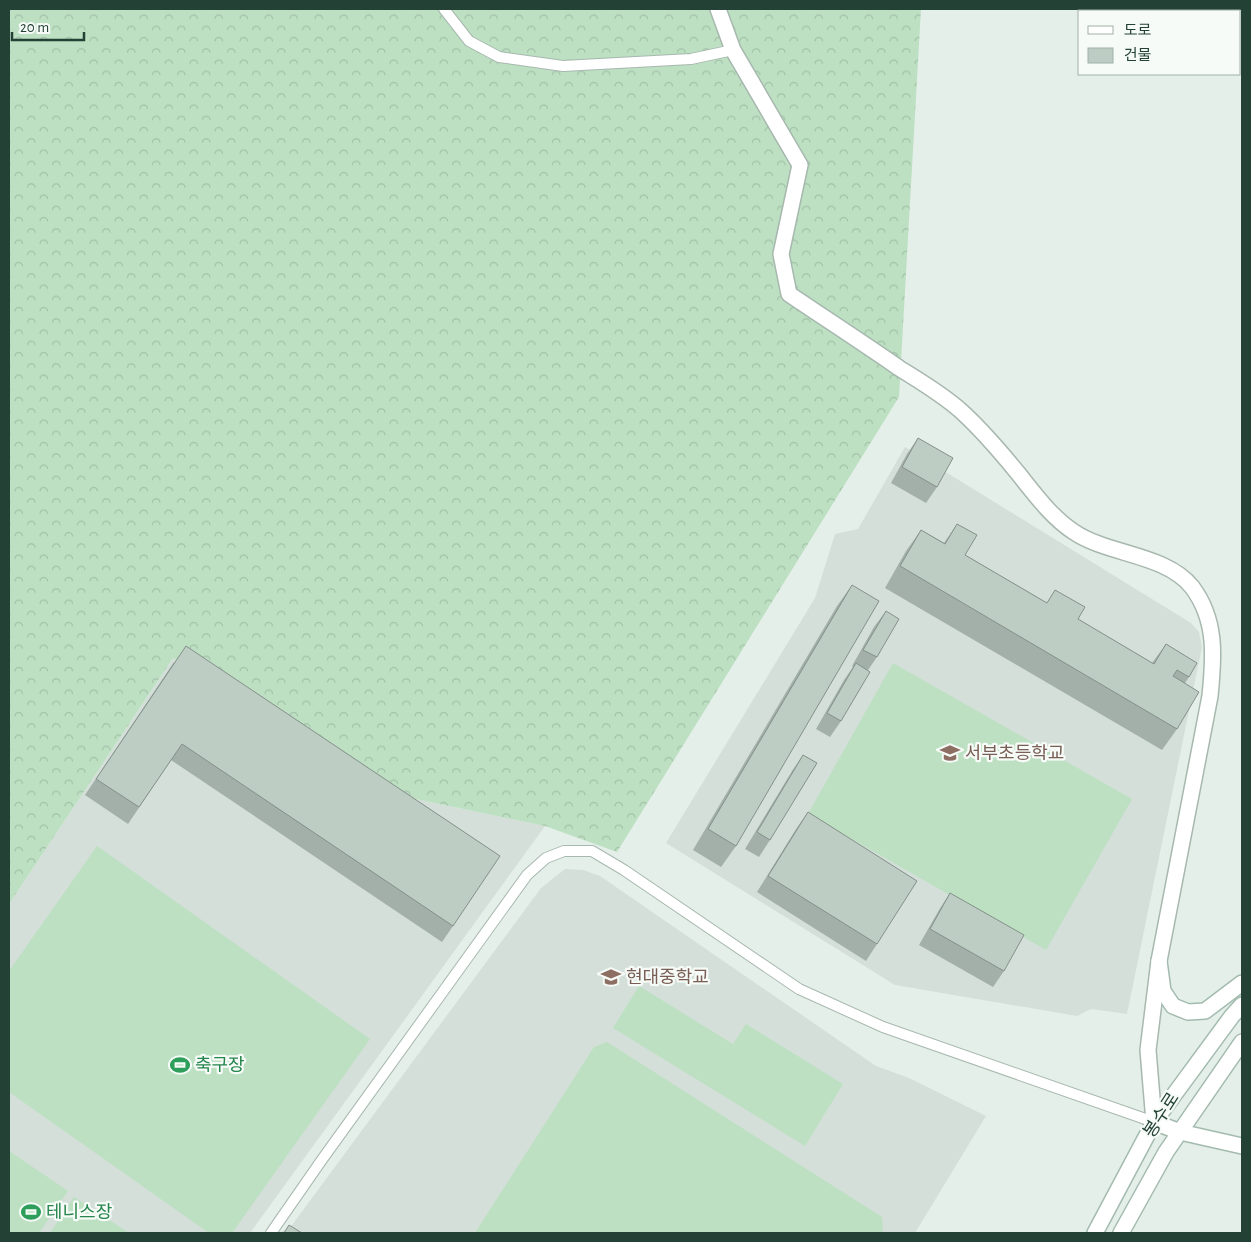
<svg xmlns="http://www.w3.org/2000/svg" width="1251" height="1242" font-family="'Alegreya Sans','Noto Sans KR',sans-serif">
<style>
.built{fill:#d3dfd8}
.forest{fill:url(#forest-crowns)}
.pitch{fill:#bde0c2}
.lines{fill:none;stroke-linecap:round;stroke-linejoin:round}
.lane-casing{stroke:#a7b8af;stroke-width:12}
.street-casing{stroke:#a7b8af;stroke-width:18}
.secondary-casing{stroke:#a3bbaf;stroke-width:18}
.lane{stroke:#fff;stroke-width:10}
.street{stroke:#fff;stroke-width:15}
.secondary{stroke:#fff;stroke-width:15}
.wall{fill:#a3b0a9}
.building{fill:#bdcdc4;stroke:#849089}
.labels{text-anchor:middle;stroke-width:4.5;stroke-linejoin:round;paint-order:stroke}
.education-label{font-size:18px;fill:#785e54;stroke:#f6fbf8;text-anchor:start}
.leisure-label{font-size:18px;fill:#27864d;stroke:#f6fbf8;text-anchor:start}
.street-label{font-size:18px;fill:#234235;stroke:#f6fbf8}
</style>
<defs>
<pattern id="forest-crowns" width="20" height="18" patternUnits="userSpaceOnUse" patternTransform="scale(1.25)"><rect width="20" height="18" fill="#bde0c2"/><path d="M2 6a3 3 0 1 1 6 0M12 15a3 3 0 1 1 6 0" fill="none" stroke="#a2c1a7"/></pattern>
</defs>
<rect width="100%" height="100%" fill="#e5efe9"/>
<g class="built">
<path d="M905,447L1191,623L1199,632L1202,647L1127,1014L1091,1009L1077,1016L895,985L666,843L815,598L835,534L858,529Z"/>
<path d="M173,658L373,790L545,826L250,1233H9V904Z"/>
<path d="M565,869L583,870L600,876L876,1066L909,1078L986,1116L915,1233H280L292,1225L541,888Z"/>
</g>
<path class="forest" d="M9,9H921L899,397L617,852L545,826L373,790L173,658L9,904Z"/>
<g class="pitch">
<path d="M893,663L1132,799L1046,950L808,814Z"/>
<path d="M97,846L370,1039L232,1233H209L9,1092V971Z"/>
<path d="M639,986L733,1044L746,1024L843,1084L805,1146L613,1028Z"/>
<path d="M607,1042L882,1217L883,1230L881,1233H475L594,1047Z"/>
<path d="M9,1151L68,1191L39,1233H9Z"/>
<path d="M74,1197L129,1233H50Z"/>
</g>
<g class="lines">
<defs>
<g id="lane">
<path d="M444,9L469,41L499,57L563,66L691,59L733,50"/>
<path d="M271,1233L321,1161L527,875L546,858L564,851H592L624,870L799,989L883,1027L1154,1122"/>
</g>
<path id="street" d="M718,9L733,50L800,165L781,254L789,294C826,319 863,343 899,368C921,382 942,394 961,411C982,430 999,450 1017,472C1034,493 1051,517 1074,532C1108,555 1166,554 1192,587C1217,620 1214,657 1210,696L1159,961L1148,1050L1154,1122"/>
<g id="secondary">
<path d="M1159,961L1163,991L1173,1006L1188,1012L1205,1011L1242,983"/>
<path d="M1154,1122L1180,1132L1242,1146"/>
<path d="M1095,1233L1154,1122L1232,1016L1242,1005"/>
<path d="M1121,1233L1166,1152L1242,1042"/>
</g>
</defs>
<use href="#lane" class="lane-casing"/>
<use href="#street" class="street-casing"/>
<use href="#secondary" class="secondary-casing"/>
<use href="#lane" class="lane"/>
<use href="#street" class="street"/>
<use href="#secondary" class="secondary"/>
</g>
<g class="wall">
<path d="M918,438L937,487L926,503L891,483L907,454Z"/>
<path d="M957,524L965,555L1047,603L1055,590L1078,619L1152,663L1166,644L1189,677L1185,683L1177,729L1162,750L885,588L906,551L921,530L944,543Z"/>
<path d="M852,585L736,846L721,867L693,850L837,606Z"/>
<path d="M886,611L877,657L868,670L841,721L830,737L816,729L844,680L853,667L852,666L874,627Z"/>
<path d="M174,662L453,926L442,942L171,760L128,824L85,795Z"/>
<path d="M803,755L770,840L759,857L745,849L792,771Z"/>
<path d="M808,812L877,944L866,961L757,892L796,829Z"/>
<path d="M950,893L1004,971L993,987L919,945L939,910Z"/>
</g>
<g class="building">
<path d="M918,438L953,458L937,487L902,467Z"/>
<path d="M957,524L977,535L965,555L1047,603L1055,590L1085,607L1078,619L1154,664L1166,644L1197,663L1189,677L1177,670L1173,676L1199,692L1177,729L900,566L921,530L945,544Z"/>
<path d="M852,585L879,601L736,846L708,829Z"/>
<path d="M886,611L899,619L877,657L863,650Z"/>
<path d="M186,646L500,856L453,926L182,744L139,807L96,779Z"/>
<path d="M856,663L870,672L841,721L827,713Z"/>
<path d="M803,755L817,763L770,840L757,832Z"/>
<path d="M808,812L917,881L877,944L768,876Z"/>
<path d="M950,893L1024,935L1004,971L930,929Z"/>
<path d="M289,1225L302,1233H284Z"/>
</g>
<defs>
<symbol id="school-bare" viewBox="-9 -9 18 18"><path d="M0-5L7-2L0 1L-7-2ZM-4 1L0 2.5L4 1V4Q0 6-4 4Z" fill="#8d6e63" stroke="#f6fbf8" stroke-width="2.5" paint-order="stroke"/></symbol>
<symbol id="stadium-bare" viewBox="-9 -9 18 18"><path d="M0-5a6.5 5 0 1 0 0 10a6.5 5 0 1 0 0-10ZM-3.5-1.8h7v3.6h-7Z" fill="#2e9e5b" stroke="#f6fbf8" stroke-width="2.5" paint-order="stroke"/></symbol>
</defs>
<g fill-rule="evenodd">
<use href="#school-bare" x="936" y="739" width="28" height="28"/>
<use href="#school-bare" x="597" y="963" width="28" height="28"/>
<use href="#stadium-bare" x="166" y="1051" width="28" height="28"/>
<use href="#stadium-bare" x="17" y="1198" width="28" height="28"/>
</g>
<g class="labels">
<g class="education-label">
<text x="965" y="759">서부초등학교</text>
<text x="626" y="983">현대중학교</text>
</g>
<g class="leisure-label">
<text x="195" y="1071">축구장</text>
<text x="46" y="1218">테니스장</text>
</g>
<g class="street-label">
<text transform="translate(1161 1115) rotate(-57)" y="6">봉수로</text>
</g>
</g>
<rect width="1251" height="1242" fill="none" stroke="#234235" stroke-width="20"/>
<rect x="1078" y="10" width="162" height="65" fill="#f6fbf8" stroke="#a2b1aa"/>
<rect x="1088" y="26" width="25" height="8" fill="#ffffff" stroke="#a2b1aa"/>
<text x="1124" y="35" font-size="15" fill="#234235">도로</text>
<rect x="1088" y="48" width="25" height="15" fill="#bdcdc4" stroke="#a2b1aa"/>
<text x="1124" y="60" font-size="15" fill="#234235">건물</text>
<path d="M12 32v8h72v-8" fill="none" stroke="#234235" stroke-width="2.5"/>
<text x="20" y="32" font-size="15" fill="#234235" stroke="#f6fbf8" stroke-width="4" paint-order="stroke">20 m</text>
</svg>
